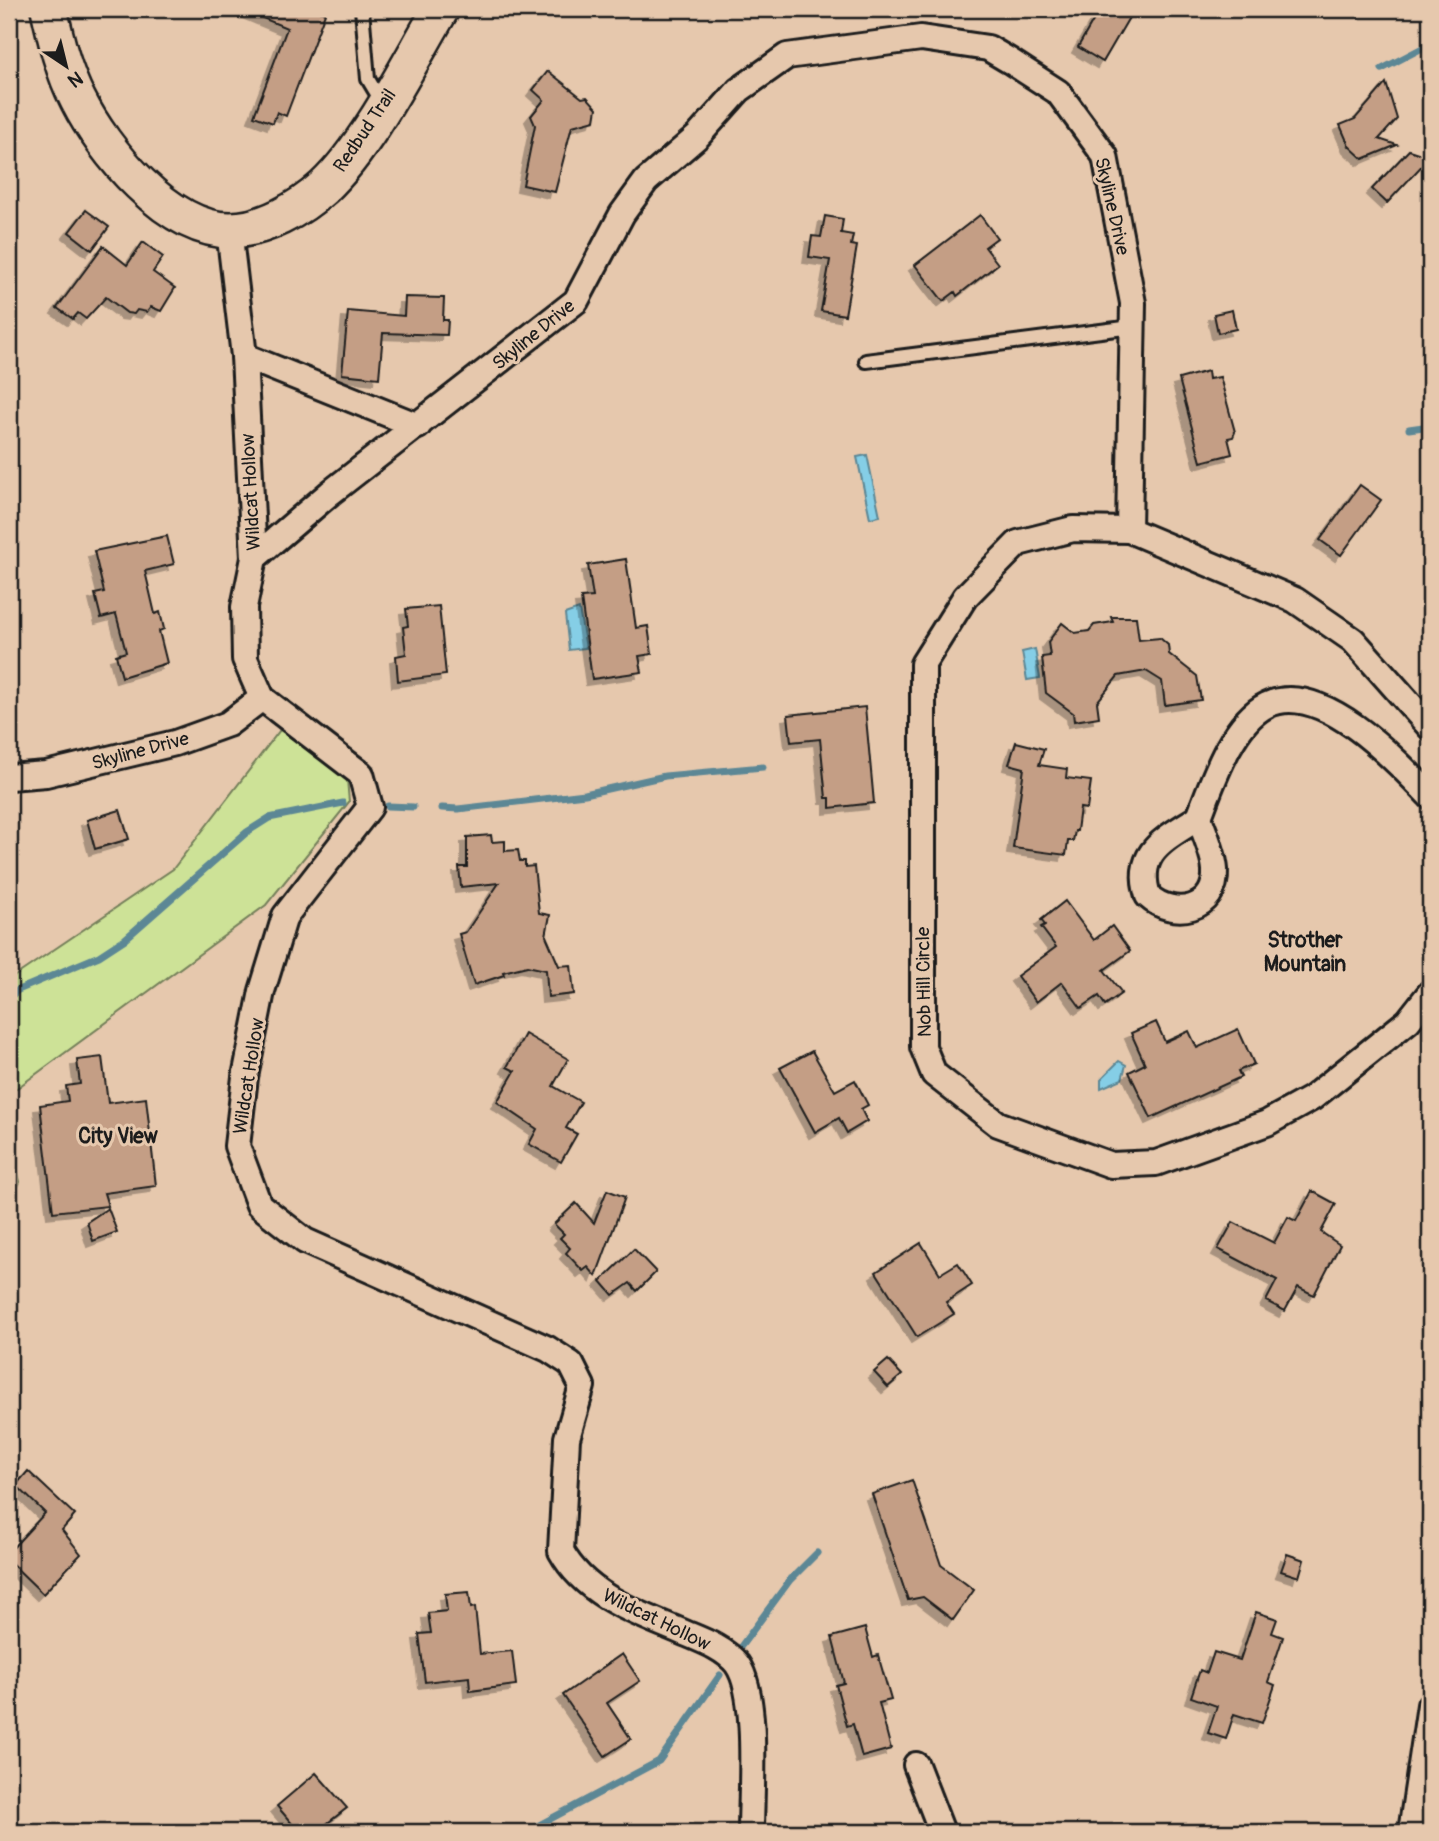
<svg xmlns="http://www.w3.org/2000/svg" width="1439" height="1841" font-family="Pangolin,sans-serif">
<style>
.green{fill:#cde297;stroke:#747f5a;stroke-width:2}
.water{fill:#85cee6;stroke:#5b8795;stroke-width:2}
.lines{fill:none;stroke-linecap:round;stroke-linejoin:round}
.stream{stroke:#5b8795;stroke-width:7}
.building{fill:#c49e85;stroke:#1c1c1c;stroke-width:2;filter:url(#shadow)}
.lane-casing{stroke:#1c1c1c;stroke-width:18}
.street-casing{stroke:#1c1c1c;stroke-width:30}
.secondary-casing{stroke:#1c1c1c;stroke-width:40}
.lane{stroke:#e6c8ad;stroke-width:12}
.street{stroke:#e6c8ad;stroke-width:24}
.secondary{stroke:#e6c8ad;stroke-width:35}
.labels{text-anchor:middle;stroke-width:6;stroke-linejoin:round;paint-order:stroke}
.street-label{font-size:19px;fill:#1c1c1c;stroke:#e6c8ad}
.neighbourhood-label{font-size:21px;font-weight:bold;fill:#1c1c1c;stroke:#e6c8ad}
</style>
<defs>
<filter id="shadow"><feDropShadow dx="-6" dy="6" stdDeviation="0" flood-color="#0004"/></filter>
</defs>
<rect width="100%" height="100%" fill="#e6c8ad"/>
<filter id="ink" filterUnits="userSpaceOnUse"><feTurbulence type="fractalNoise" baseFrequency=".0143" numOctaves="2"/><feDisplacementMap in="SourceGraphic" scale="14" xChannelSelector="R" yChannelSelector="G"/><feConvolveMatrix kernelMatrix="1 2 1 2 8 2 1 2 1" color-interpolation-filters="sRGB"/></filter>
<g filter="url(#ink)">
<g class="green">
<path d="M280,730L347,779L349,802L266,905L9,1094V980L173,869Z"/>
<path d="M9,1138L20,1182L9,1204Z"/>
</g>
<g class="water">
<path d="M867,455L880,516L870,518L857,457Z"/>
<path d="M579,609L586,648L569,650L565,614Z"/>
<path d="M1035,649L1040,678L1027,680L1022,652Z"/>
<path d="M1119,1061L1126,1065L1122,1079L1101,1088V1079Z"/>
</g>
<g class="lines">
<g class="stream">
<path d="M1382,69L1430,44"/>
<path d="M1409,429L1430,426"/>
<path d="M388,806L413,807"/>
<path d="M442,808L458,809L585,794L665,776L763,767"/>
<path d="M9,998L18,990L99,956L125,939L247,832L269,818L343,803"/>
<path d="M742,1645L790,1580L817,1553"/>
<path d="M526,1832L659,1761L720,1675"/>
</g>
</g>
<g class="building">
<path d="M241,9H314L325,13L286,116L277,112L273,123L254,116L287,28Z"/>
<path d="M1100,9H1134L1103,62L1078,47Z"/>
<path d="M548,71L582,98L587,97L597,108L595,120L572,126L555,192L523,185L535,125L531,116L544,100L533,90Z"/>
<path d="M1386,83L1397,119L1379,139L1397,145L1363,159L1349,146L1340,125L1355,119Z"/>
<path d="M1409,150L1430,157L1387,203L1372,189Z"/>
<path d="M86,210L109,227L92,250L69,232Z"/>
<path d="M980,215L997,238L985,247L998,264L957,296L955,292L943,301L915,265Z"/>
<path d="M825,216L843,219L841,233L853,235L851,245L857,246L845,315L821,311L830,260L809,257L812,236L821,237Z"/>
<path d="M143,242L163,257L153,272L175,288L161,311L151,307L147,312L137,310L134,314L127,313L106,297L86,319L78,313L73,319L57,308L103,246L127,265Z"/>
<path d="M405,297L444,298L443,320H448L447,335L383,333L379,378L342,374L348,311L404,316Z"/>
<path d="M1232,310L1236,329L1218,333L1214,314Z"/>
<path d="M1208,371L1209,379L1220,377L1235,432L1233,437L1228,438L1232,454L1201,462L1179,379Z"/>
<path d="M1360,485L1381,500L1341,555L1320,540Z"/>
<path d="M167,536L174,564L145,571L155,614L160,612L164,629L159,631L167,663L122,677L116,655L126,652L116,614L101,618L95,594L104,592L94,551Z"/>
<path d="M626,559L636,628L648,626L652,654L639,656L642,672L592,679L581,598L593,597L588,565Z"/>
<path d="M439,606L446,675L398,681L396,656L406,654L403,627L408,626L406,609Z"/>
<path d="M1111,617H1136L1139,640L1160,638L1168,645L1169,654L1197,676L1201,700L1165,705L1162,681L1146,671L1118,676L1097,702L1099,717L1074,721L1073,713L1046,693L1042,657L1050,656L1048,642L1062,623L1075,633L1089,631L1094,625L1113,622Z"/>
<path d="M865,707L874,803L830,808V798H826L820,739L791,742L788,715Z"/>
<path d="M1016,742L1044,749L1039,765L1067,769L1066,778L1091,781L1087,809L1080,808L1077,831H1075L1073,841H1068L1066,855L1013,848L1024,768L1009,764Z"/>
<path d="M120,810L129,839L95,849L87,820Z"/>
<path d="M491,835L492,842L505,841V851L518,850L520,861H525V867L534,866L539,913L550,915L546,936L559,966L571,965L574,994L548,997L546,970L527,966L503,972L504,975L474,985L459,934L466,932L499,883L461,887L459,867H467V837Z"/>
<path d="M1065,901L1094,940L1112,926L1130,951L1104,970L1122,993L1105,1005L1099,996L1081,1008L1062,982L1036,1002L1017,976L1056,947L1041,927L1045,925L1041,920Z"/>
<path d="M1156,1022L1165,1042L1189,1031L1197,1048L1238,1029L1254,1064L1238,1071L1241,1077L1151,1118L1129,1072L1145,1064L1131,1033Z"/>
<path d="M525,1034L568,1059L553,1086L581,1102L566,1128L577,1134L561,1162L529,1144L537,1129L497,1102L515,1071L507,1067Z"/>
<path d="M812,1051L835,1091L855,1080L868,1105L861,1109L867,1121L847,1133L839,1118L815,1132L780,1068Z"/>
<path d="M102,1057L108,1103L146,1098L156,1186L104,1193L108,1206L53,1212L40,1105L68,1101L66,1086L80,1084L77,1060Z"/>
<path d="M607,1190L625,1197L596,1276L588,1267L583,1271L566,1253L570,1248L560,1238L564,1234L554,1224L576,1203L594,1223Z"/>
<path d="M1312,1191L1336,1204L1321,1232L1340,1245L1314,1295L1298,1287L1285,1311L1266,1301L1277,1280L1218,1249L1233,1222L1274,1243L1288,1217L1296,1221Z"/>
<path d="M108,1208L117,1232L93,1241L87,1222Z"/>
<path d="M921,1243L940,1274L958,1263L972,1285L946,1302L954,1314L917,1337L876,1272Z"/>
<path d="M634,1249L656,1272L637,1291L630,1283L613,1295L601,1281Z"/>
<path d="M888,1360L902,1375L888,1387L874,1372Z"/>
<path d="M28,1471L75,1515L62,1530L81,1554L43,1594L9,1561V1552L45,1513L16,1485Z"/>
<path d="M912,1480L941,1565L974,1590L953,1620L923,1597L908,1600L872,1494Z"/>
<path d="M1287,1554L1304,1560L1299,1577L1281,1571Z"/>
<path d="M469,1592L471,1608L475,1607L480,1654L512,1651L516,1685L470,1691L469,1677L425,1682L419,1634L431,1633L428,1613L447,1611L445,1594Z"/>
<path d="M1256,1612L1277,1619L1272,1633L1283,1637L1268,1682L1275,1685L1262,1723L1234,1714L1226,1739L1208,1733L1217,1706L1191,1697L1200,1670L1207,1673L1214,1652L1240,1660Z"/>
<path d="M865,1628L873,1657L878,1655L891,1700L879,1703L891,1749L862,1757L853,1724L847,1726L836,1685L844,1683L832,1637Z"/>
<path d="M622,1654L640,1681L607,1703L631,1739L605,1756L563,1695Z"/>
<path d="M316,1773L347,1808L316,1832H299L277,1806Z"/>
</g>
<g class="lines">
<defs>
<g id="lane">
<path d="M362,9L368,79L383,104"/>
<path d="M866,361L1132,327"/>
</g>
<g id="street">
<path d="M229,230L244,356L254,558L244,607L245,659L262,698L361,774L370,807L285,916L262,991L245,1077L237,1146L259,1205L305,1241L548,1349L571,1364L582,1386L567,1438L561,1551C587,1598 641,1614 687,1634C704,1641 725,1649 737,1664C759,1695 751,1792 751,1832"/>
<path d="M244,356L418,426"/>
<path d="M254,558L330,493L576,301L622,214L646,181L698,136L739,90L787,56L921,38L988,48L1010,61L1058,92L1105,156L1133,303L1129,530"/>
<path d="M1430,727L1353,640L1295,600L1129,530L1073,529L1018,543L965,597L923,664V1047L934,1074L998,1124L1111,1165L1156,1163L1267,1123L1312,1098L1408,1021L1430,993"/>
<path d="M9,777L46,774L175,743L228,724L262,698"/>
<path d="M1199,817C1212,783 1232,722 1267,705C1321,679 1397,761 1430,796"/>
<path d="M1199,817C1204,833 1214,853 1215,870C1217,911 1173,919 1148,896C1134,851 1166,839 1199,817Z"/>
<path d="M916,1765L942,1832"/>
<path d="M1411,1832L1430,1705"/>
</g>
<path id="secondary" d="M49,9C56,40 63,71 78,100C103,150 168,230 230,230C263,230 300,209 324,187C368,146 410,61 441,9"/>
</defs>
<use href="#lane" class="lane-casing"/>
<use href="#street" class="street-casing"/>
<use href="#secondary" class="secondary-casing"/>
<use href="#lane" class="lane"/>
<use href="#street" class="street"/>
<use href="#secondary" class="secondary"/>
</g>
</g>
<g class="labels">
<g class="street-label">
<text transform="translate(364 130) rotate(-56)" y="7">Redbud Trail</text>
<text transform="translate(1113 206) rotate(77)" y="7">Skyline Drive</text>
<text transform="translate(533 334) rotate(-39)" y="7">Skyline Drive</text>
<text transform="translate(250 492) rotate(-93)" y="7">Wildcat Hollow</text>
<text transform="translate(140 750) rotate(-15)" y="7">Skyline Drive</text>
<text transform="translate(923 982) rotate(-91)" y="7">Nob Hill Circle</text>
<text transform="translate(248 1076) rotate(-81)" y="7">Wildcat Hollow</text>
<text transform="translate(657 1619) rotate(26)" y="7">Wildcat Hollow</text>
</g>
<g class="neighbourhood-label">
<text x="1305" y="947">Strother<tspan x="1305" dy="24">Mountain</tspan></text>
<text x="118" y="1143">City View</text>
</g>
</g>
<rect width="1439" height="1841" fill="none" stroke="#e6c8ad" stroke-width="35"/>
<rect x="18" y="18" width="1404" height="1806" fill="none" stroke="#1c1c1c" stroke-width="2.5" filter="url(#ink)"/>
<g transform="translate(66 66) rotate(145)" stroke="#e6c8ad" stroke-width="5" paint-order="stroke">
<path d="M0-5L12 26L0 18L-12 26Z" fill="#1c1c1c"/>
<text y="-10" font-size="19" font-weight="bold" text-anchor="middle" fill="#1c1c1c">N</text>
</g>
</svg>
